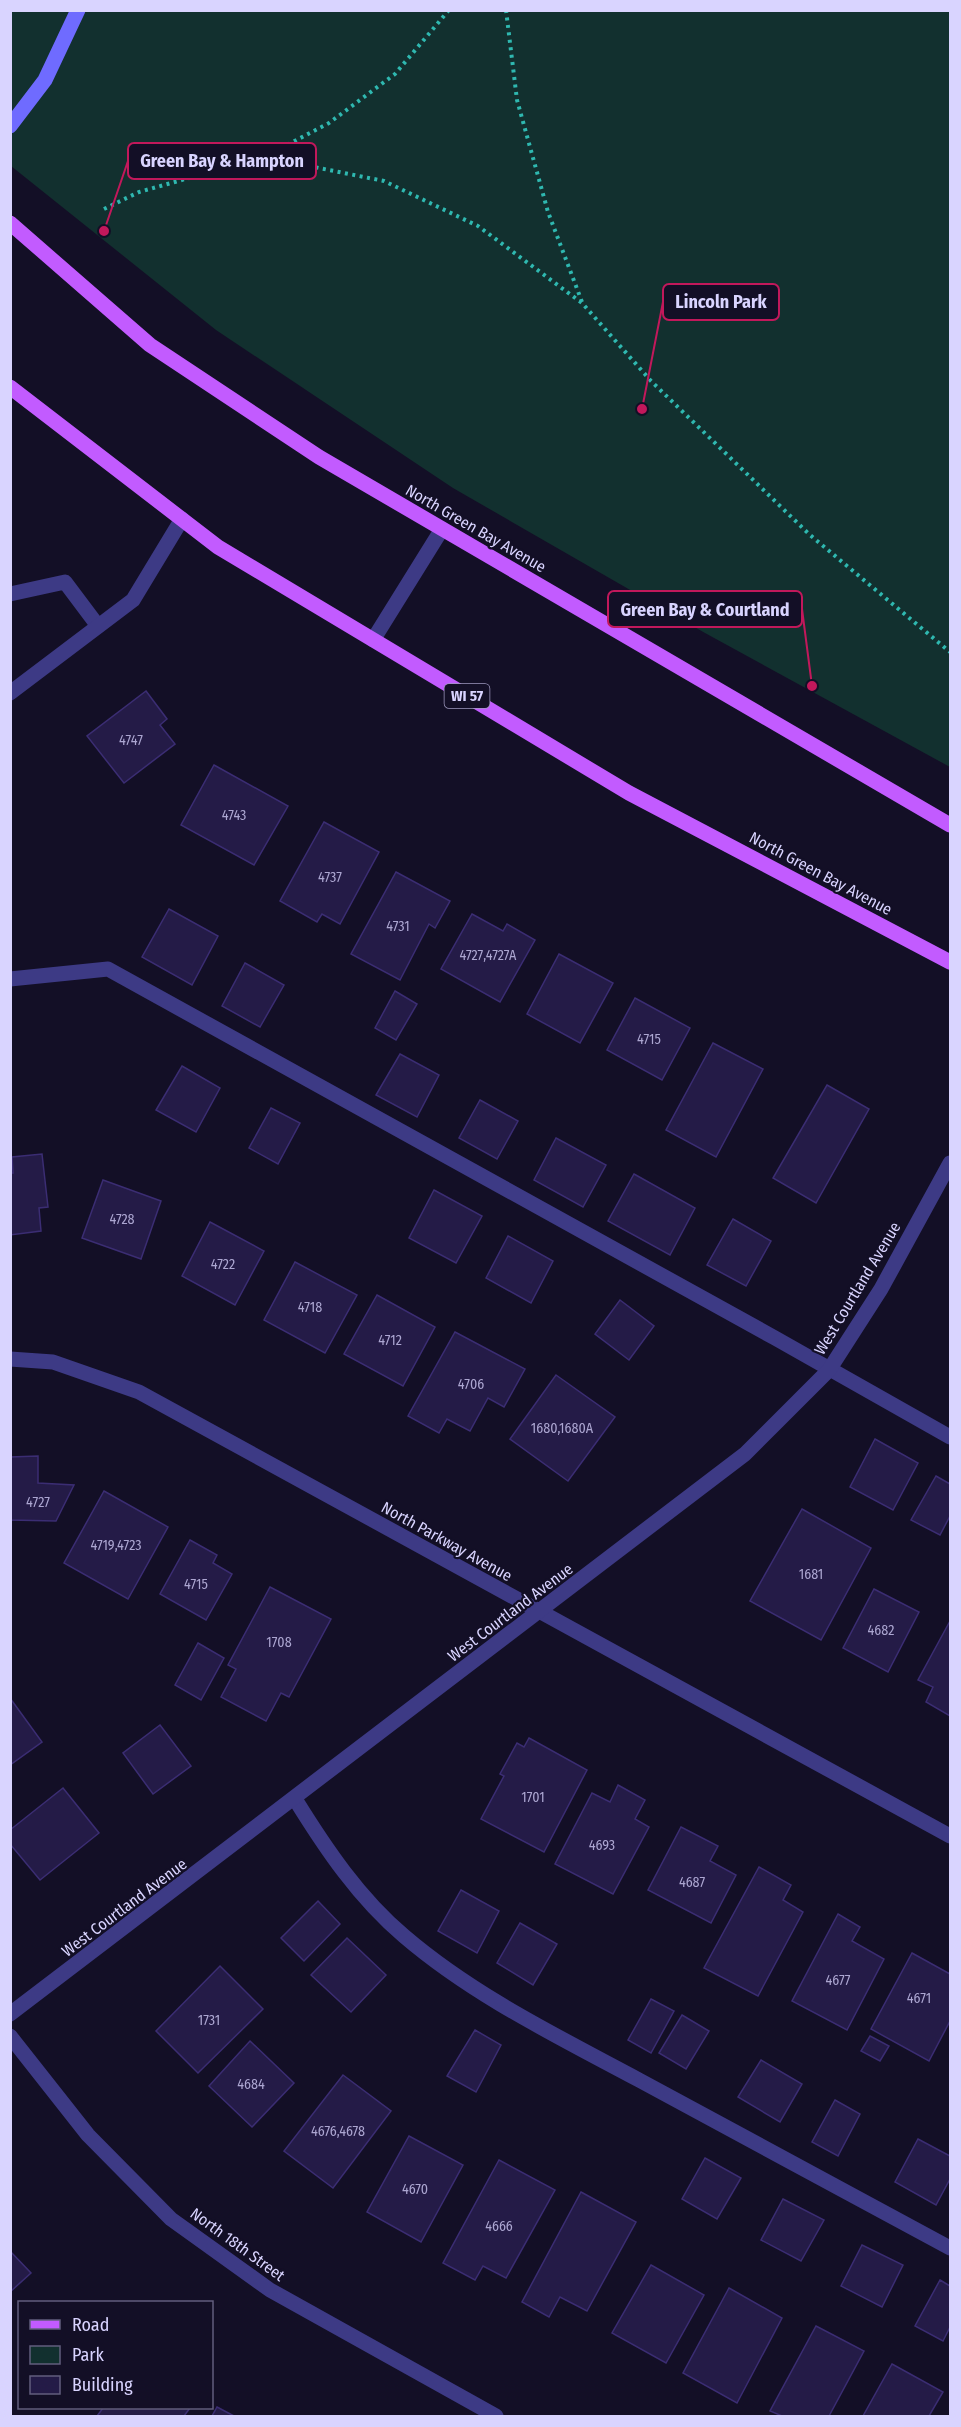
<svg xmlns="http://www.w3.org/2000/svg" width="961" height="2427" font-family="'Fira Sans Condensed',sans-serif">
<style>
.green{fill:#12302f}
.building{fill:#241b47;stroke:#3b2d73;stroke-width:1.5}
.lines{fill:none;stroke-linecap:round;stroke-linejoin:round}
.path{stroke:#2fb8b0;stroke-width:4;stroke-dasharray:3 4.5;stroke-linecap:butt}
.service{stroke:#3d3a85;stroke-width:15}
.minor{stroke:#3d3a85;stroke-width:15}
.secondary{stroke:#6f6bff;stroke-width:15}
.primary{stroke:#c25bff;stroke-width:15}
.labels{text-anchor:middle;stroke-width:4.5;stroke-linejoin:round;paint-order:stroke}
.number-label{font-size:14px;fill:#aca6d1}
.shield{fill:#130f26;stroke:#9e99be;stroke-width:1.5}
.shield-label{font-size:15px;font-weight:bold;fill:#d9d4ff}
.street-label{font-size:16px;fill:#d9d4ff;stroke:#130f26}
.leader{fill:none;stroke:#c2185b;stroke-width:2}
.callout-dot{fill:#c2185b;stroke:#130f26;stroke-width:2}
.callout{fill:#130f26;stroke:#c2185b;stroke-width:2}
.callout-label{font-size:18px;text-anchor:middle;font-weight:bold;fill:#d9d4ff}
</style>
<rect width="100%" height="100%" fill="#130f26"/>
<path class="green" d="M10,11H950V767L705,633L453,488L216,330L11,166Z"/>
<g class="building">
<path d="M146,691L167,719L160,725L175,744L124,783L87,736Z"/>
<path d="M214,765L288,806L254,865L181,825Z"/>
<path d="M324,822L379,852L340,924L322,914L317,922L280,901Z"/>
<path d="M396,872L450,901L435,928L429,924L400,980L351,954Z"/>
<path d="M169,909L218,936L192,985L142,957Z"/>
<path d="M472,914L503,931L507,924L535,940L500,1002L441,969Z"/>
<path d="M559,954L613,983L580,1043L527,1014Z"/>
<path d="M245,963L284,985L260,1027L222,1006Z"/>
<path d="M395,991L417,1004L396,1040L375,1028Z"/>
<path d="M635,998L690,1028L662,1080L607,1050Z"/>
<path d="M713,1043L763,1069L716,1157L666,1130Z"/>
<path d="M400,1054L439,1075L417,1117L376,1095Z"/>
<path d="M182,1066L220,1088L196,1132L156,1110Z"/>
<path d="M827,1085L869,1109L816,1203L773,1178Z"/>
<path d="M480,1100L518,1121L497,1159L459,1138Z"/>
<path d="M271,1108L300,1123L278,1164L249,1148Z"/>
<path d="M556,1138L606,1165L583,1207L534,1180Z"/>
<path d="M42,1154L48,1207L39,1208L41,1231L10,1235V1173H13L12,1157Z"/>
<path d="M634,1174L695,1208L670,1255L608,1221Z"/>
<path d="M103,1180L161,1201L141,1259L82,1238Z"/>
<path d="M434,1190L482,1216L456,1263L409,1238Z"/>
<path d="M733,1219L771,1241L746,1286L707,1265Z"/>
<path d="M210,1222L264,1251L235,1305L182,1276Z"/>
<path d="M508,1236L553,1261L531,1303L486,1278Z"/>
<path d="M295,1262L357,1295L325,1353L264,1320Z"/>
<path d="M377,1295L435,1327L403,1386L344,1354Z"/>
<path d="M620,1300L654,1326L629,1360L595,1334Z"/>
<path d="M455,1332L525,1369L504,1407L488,1398L470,1431L447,1419L439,1433L408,1416Z"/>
<path d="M556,1375L615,1417L568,1481L510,1439Z"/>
<path d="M875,1439L918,1463L893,1510L850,1487Z"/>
<path d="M38,1456V1483L74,1485L56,1521L10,1520V1457Z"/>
<path d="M936,1476L950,1484V1516L940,1535L911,1520Z"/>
<path d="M104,1491L168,1527L128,1599L64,1563Z"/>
<path d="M802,1509L871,1548L821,1640L750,1601Z"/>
<path d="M190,1540L217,1555L213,1563L232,1574L206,1620L160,1594Z"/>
<path d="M270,1587L331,1619L289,1697L281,1693L266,1721L221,1697L236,1669L228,1665Z"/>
<path d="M874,1589L919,1612L888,1672L843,1648Z"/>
<path d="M950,1621V1716L926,1702L933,1687L918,1680Z"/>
<path d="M198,1643L224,1658L201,1700L175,1685Z"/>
<path d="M10,1698L42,1742L10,1765Z"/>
<path d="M160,1725L191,1766L153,1794L123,1753Z"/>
<path d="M529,1738L587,1770L544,1852L481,1819L504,1776L500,1774L517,1743L524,1747Z"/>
<path d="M618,1785L645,1800L635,1819L649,1827L613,1894L555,1864L592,1793L610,1802Z"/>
<path d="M63,1788L99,1833L40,1880L10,1844V1830Z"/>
<path d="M681,1827L718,1846L710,1861L736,1875L711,1923L648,1890Z"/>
<path d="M759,1867L791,1885L783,1900L803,1912L758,1996L704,1968Z"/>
<path d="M461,1890L499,1911L477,1953L438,1931Z"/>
<path d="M318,1901L340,1924L304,1961L281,1938Z"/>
<path d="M838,1914L860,1927L852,1941L884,1959L847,2030L792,2001Z"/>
<path d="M520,1923L557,1944L533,1985L497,1963Z"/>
<path d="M347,1938L386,1975L351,2012L311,1975Z"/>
<path d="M912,1953L950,1974V2021L929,2061L871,2029Z"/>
<path d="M220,1966L263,2009L198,2073L156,2031Z"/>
<path d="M651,1999L674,2011L651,2053L628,2040Z"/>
<path d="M682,2015L709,2031L686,2069L659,2053Z"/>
<path d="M475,2030L501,2045L476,2092L447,2076Z"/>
<path d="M870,2036L889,2046L880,2061L861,2051Z"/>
<path d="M250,2041L294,2083L252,2127L209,2086Z"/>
<path d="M761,2060L802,2084L780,2122L738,2097Z"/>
<path d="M343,2075L391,2111L333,2188L284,2151Z"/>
<path d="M835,2100L860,2114L838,2156L812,2142Z"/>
<path d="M409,2136L463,2165L421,2242L367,2212Z"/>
<path d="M918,2139L950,2156V2179L936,2205L895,2182Z"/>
<path d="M705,2158L741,2178L717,2219L682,2199Z"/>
<path d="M499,2160L555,2190L506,2278L483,2266L475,2280L443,2263Z"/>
<path d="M581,2192L636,2222L587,2311L560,2297L549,2317L522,2302Z"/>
<path d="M783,2199L824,2220L801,2261L761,2240Z"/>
<path d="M862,2245L903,2265L882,2307L841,2286Z"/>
<path d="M10,2251L31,2273L10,2292Z"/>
<path d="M651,2265L704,2295L666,2363L612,2333Z"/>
<path d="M940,2280L950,2286V2327L943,2341L915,2326Z"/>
<path d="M729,2288L782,2318L737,2403L683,2373Z"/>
<path d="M816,2326L864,2351L829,2416H782L770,2411Z"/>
<path d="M892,2364L943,2392L929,2416H863Z"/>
<path d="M217,2407L234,2416H212Z"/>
<path d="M103,2408H190L184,2416H97Z"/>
</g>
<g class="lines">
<g class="path">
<path d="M506,10L517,100L548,212L582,302"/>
<path d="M264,157L384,181L478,226L582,303L651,381L810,535L950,652"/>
<path d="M104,209L139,192L264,157L329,123L395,74L449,10"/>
</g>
<g class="service">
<path d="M10,594L65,582L98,626"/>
<path d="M373,640L442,529"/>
<path d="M10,693L133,600L182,519"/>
<path d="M10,979L108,969L775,1338L950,1437"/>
<path d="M295,1799C326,1849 359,1898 404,1936C474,1996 559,2037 639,2080C743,2136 847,2192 950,2248"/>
</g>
<g class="minor">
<path d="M10,1359L53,1362L139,1392L950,1836"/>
<path d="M10,2014L745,1454L829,1370L881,1289L950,1163"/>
<path d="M10,2036L88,2135L171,2219L270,2290L496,2416"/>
</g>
<path class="secondary" d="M10,126L45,80L78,10"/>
<g class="primary">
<path d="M10,223L150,345L319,457L950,825"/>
<path d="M10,387L218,547L629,793L950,962"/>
</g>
</g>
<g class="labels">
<g class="number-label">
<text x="131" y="745">4747</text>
<text x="234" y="820">4743</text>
<text x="330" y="882">4737</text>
<text x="398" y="931">4731</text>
<text x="488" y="960">4727,4727A</text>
<text x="649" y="1044">4715</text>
<text x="122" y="1224">4728</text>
<text x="223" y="1269">4722</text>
<text x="310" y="1312">4718</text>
<text x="390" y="1345">4712</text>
<text x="471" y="1389">4706</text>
<text x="562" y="1433">1680,1680A</text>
<text x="38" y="1507">4727</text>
<text x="116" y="1550">4719,4723</text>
<text x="811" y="1579">1681</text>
<text x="196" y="1589">4715</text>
<text x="881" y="1635">4682</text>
<text x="279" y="1647">1708</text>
<text x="533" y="1802">1701</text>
<text x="602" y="1850">4693</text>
<text x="692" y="1887">4687</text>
<text x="838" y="1985">4677</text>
<text x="919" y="2003">4671</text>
<text x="209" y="2025">1731</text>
<text x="251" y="2089">4684</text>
<text x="338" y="2136">4676,4678</text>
<text x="415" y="2194">4670</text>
<text x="499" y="2231">4666</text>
</g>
<rect class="shield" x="444.5" y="684" width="45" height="24" rx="4.5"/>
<g class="shield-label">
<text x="467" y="701">WI 57</text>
</g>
<g class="street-label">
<text transform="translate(476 528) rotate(30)" y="6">North Green Bay Avenue</text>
<text transform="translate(821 873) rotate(28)" y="6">North Green Bay Avenue</text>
<text transform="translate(857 1288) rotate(-59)" y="6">West Courtland Avenue</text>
<text transform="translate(447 1541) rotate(29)" y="6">North Parkway Avenue</text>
<text transform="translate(510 1612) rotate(-37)" y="6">West Courtland Avenue</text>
<text transform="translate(124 1907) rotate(-37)" y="6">West Courtland Avenue</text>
<text transform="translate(238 2244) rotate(36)" y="6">North 18th Street</text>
</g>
</g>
<path class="leader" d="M104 231L128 161M642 409L663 302M812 686L802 609"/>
<g class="callout-dot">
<circle cx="104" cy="231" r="6"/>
<circle cx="642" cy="409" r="6"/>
<circle cx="812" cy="686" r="6"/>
</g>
<g class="callout">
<rect x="128" y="143" width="188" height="36" rx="6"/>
<rect x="663" y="284" width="116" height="36" rx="6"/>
<rect x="608" y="591" width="194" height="36" rx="6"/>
</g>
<g class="callout-label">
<text x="222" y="167">Green Bay &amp; Hampton</text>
<text x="721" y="308">Lincoln Park</text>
<text x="705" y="616">Green Bay &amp; Courtland</text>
</g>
<rect width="961" height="2427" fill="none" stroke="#d9d4ff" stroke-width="24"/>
<rect x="18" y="2301" width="195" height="108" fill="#130f26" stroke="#625e7d" stroke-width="1.5"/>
<rect x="30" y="2320" width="30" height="9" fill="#c25bff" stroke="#625e7d" stroke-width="1.5"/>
<text x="72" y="2331" font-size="18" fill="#d9d4ff">Road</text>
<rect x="30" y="2346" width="30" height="18" fill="#12302f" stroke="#625e7d" stroke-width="1.5"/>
<text x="72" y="2361" font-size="18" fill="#d9d4ff">Park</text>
<rect x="30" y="2376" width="30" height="18" fill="#241b47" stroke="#625e7d" stroke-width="1.5"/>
<text x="72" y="2391" font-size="18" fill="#d9d4ff">Building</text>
</svg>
